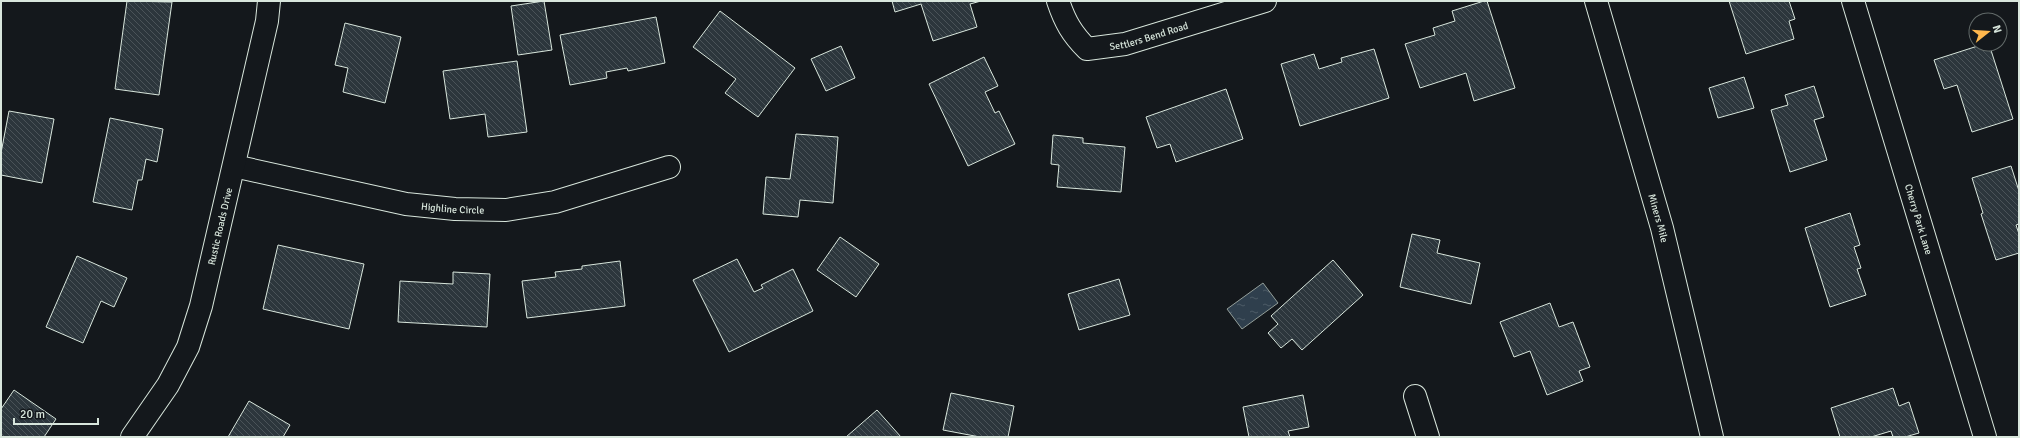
<svg xmlns="http://www.w3.org/2000/svg" width="2020" height="438" font-family="Signika,sans-serif">
<style>
.water{fill:url(#water-ripples);stroke:#939e99}
.building{fill:url(#building-back-hatch);stroke:#d8e6dc}
.lines{fill:none;stroke-linecap:round;stroke-linejoin:round}
.street-casing{stroke:#d8e6dc;stroke-width:24}
.primary-casing{stroke:#d8e6dc;stroke-width:24}
.street{stroke:#14181c;stroke-width:22}
.primary{stroke:#14181c;stroke-width:22}
.labels{text-anchor:middle;stroke-width:3;stroke-linejoin:round;paint-order:stroke}
.street-label{font-size:10px;fill:#d8e6dc;stroke:#14181c}
</style>
<defs>
<pattern id="water-ripples" width="26" height="14" patternUnits="userSpaceOnUse"><rect width="26" height="14" fill="#2f3f4d"/><path d="M2 4q2-2 4 0t4 0M15 11q2-2 4 0t4 0" fill="none" stroke="#4c5b66"/></pattern>
<pattern id="building-back-hatch" width="6" height="6" patternUnits="userSpaceOnUse"><rect width="6" height="6" fill="#2c363c"/><path d="M-1 5l2 2M0 0l6 6M5-1l2 2" fill="none" stroke="#4a5358"/></pattern>
</defs>
<rect width="100%" height="100%" fill="#14181c"/>
<path class="water" d="M1263,283L1278,303L1242,329L1227,309Z"/>
<g class="building">
<path d="M127,1L172,2L159,95L115,89Z"/>
<path d="M544,1L552,50L518,55L511,6Z"/>
<path d="M892,1H981L970,4L977,27L933,41L921,4L895,12Z"/>
<path d="M1484,1H1487L1515,88L1474,101L1466,73L1420,88L1405,44L1435,35L1433,28L1455,21L1452,11Z"/>
<path d="M1729,1H1789L1795,19L1789,21L1794,39L1746,54Z"/>
<path d="M720,11L795,68L758,117L725,93L736,79L693,47Z"/>
<path d="M656,17L665,63L628,71L627,68L606,72L607,78L570,85L560,35Z"/>
<path d="M345,23L401,37L385,103L343,92L348,68L335,65Z"/>
<path d="M1984,44H1989L2013,119L1972,132L1957,85L1944,89L1934,60Z"/>
<path d="M841,46L855,78L826,91L811,59Z"/>
<path d="M1374,49L1389,98L1300,126L1281,64L1314,54L1319,69L1342,62L1341,58Z"/>
<path d="M984,57L998,86L985,92L995,113L999,111L1015,144L968,166L929,84Z"/>
<path d="M517,61L527,132L488,137L485,114L450,119L443,71Z"/>
<path d="M1744,77L1754,108L1718,118L1709,88Z"/>
<path d="M1814,86L1824,117L1814,120L1827,160L1790,172L1771,110L1788,105L1785,95Z"/>
<path d="M1226,89L1243,139L1176,162L1170,144L1157,148L1146,117Z"/>
<path d="M9,111L54,119L42,183L1,175V153Z"/>
<path d="M110,118L163,129L157,162L146,159L142,180H138L132,210L93,202Z"/>
<path d="M796,134L838,137L833,203L800,200L798,217L763,214L766,177L790,179Z"/>
<path d="M1053,135L1083,138V143L1125,147L1121,192L1057,187L1059,165L1051,164Z"/>
<path d="M2011,166L2019,191V224L2016,225L2019,234V253L1996,260L1981,214L1983,213L1972,178Z"/>
<path d="M1850,213L1860,245L1854,247L1861,268L1857,269L1866,295L1830,307L1805,228Z"/>
<path d="M1412,234L1440,240L1437,253L1480,263L1471,304L1400,287Z"/>
<path d="M840,237L879,264L856,297L817,270Z"/>
<path d="M278,245L364,264L349,329L263,309Z"/>
<path d="M77,256L127,278L114,307L101,301L83,343L46,327Z"/>
<path d="M737,259L754,292L763,288L761,285L793,269L813,311L729,352L693,280Z"/>
<path d="M1333,260L1363,295L1302,350L1292,339L1281,348L1268,333L1278,324L1271,316Z"/>
<path d="M620,261L625,306L527,318L522,281L556,277L555,272L582,269V266Z"/>
<path d="M453,272L490,274L487,327L398,322L400,281L453,284Z"/>
<path d="M1119,279L1130,315L1079,330L1068,294Z"/>
<path d="M1550,303L1559,327L1573,322L1590,367L1579,371L1583,381L1547,395L1530,351L1514,357L1500,322Z"/>
<path d="M1893,388L1899,406L1909,402L1919,433L1905,437H1893L1891,431L1871,437H1840L1831,408Z"/>
<path d="M14,390L56,419L44,437H1V409Z"/>
<path d="M951,393L1014,406L1008,437H980L943,430Z"/>
<path d="M1303,395L1309,427L1288,431L1290,437H1249L1243,407Z"/>
<path d="M249,401L290,425L283,437H228Z"/>
<path d="M877,410L901,437H846Z"/>
</g>
<g class="lines">
<defs>
<g id="street">
<path id="s1" d="M1058,1C1065,22 1072,34 1087,49L1125,44L1265,1"/>
<path id="s2" d="M1853,1L1985,437"/>
<path id="s3" d="M234,166L406,204L455,209L506,210L555,202L669,167"/>
<path d="M1415,396L1428,437"/>
<path id="s4" d="M132,437L168,385L188,347L201,306L267,21L269,1"/>
</g>
<g id="primary">
<path id="s5" d="M1596,1L1662,228L1712,437"/>
</g>
</defs>
<use href="#street" class="street-casing"/>
<use href="#primary" class="primary-casing"/>
<use href="#street" class="street"/>
<use href="#primary" class="primary"/>
</g>
<g class="labels">
<g class="street-label">
<text dy="4" stroke="none"><textPath href="#s1" startOffset="120">Settlers Bend Road</textPath></text>
<text dy="4" stroke="none"><textPath href="#s3" startOffset="223">Highline Circle</textPath></text>
<text dy="4" stroke="none"><textPath href="#s5" startOffset="226">Miners Mile</textPath></text>
<text dy="4" stroke="none"><textPath href="#s2" startOffset="228">Cherry Park Lane</textPath></text>
<text dy="4" stroke="none"><textPath href="#s4" startOffset="231">Rustic Roads Drive</textPath></text>
</g>
</g>
<rect width="2020" height="438" fill="none" stroke="#d8e6dc" stroke-width="4"/>
<g transform="translate(1988 32) rotate(73)"><circle r="19" fill="#14181c" stroke="#626a69"/>
<path d="M0-3L7 15L0 10L-7 15Z" fill="#ffb74d"/>
<text y="-6" font-size="11" font-weight="bold" text-anchor="middle" fill="#d8e6dc">N</text>
</g>
<path d="M14 418v6h84v-6" fill="none" stroke="#d8e6dc" stroke-width="2"/>
<text x="20" y="418" font-size="12" fill="#d8e6dc" stroke="#14181c" stroke-width="3" paint-order="stroke">20 m</text>
</svg>
